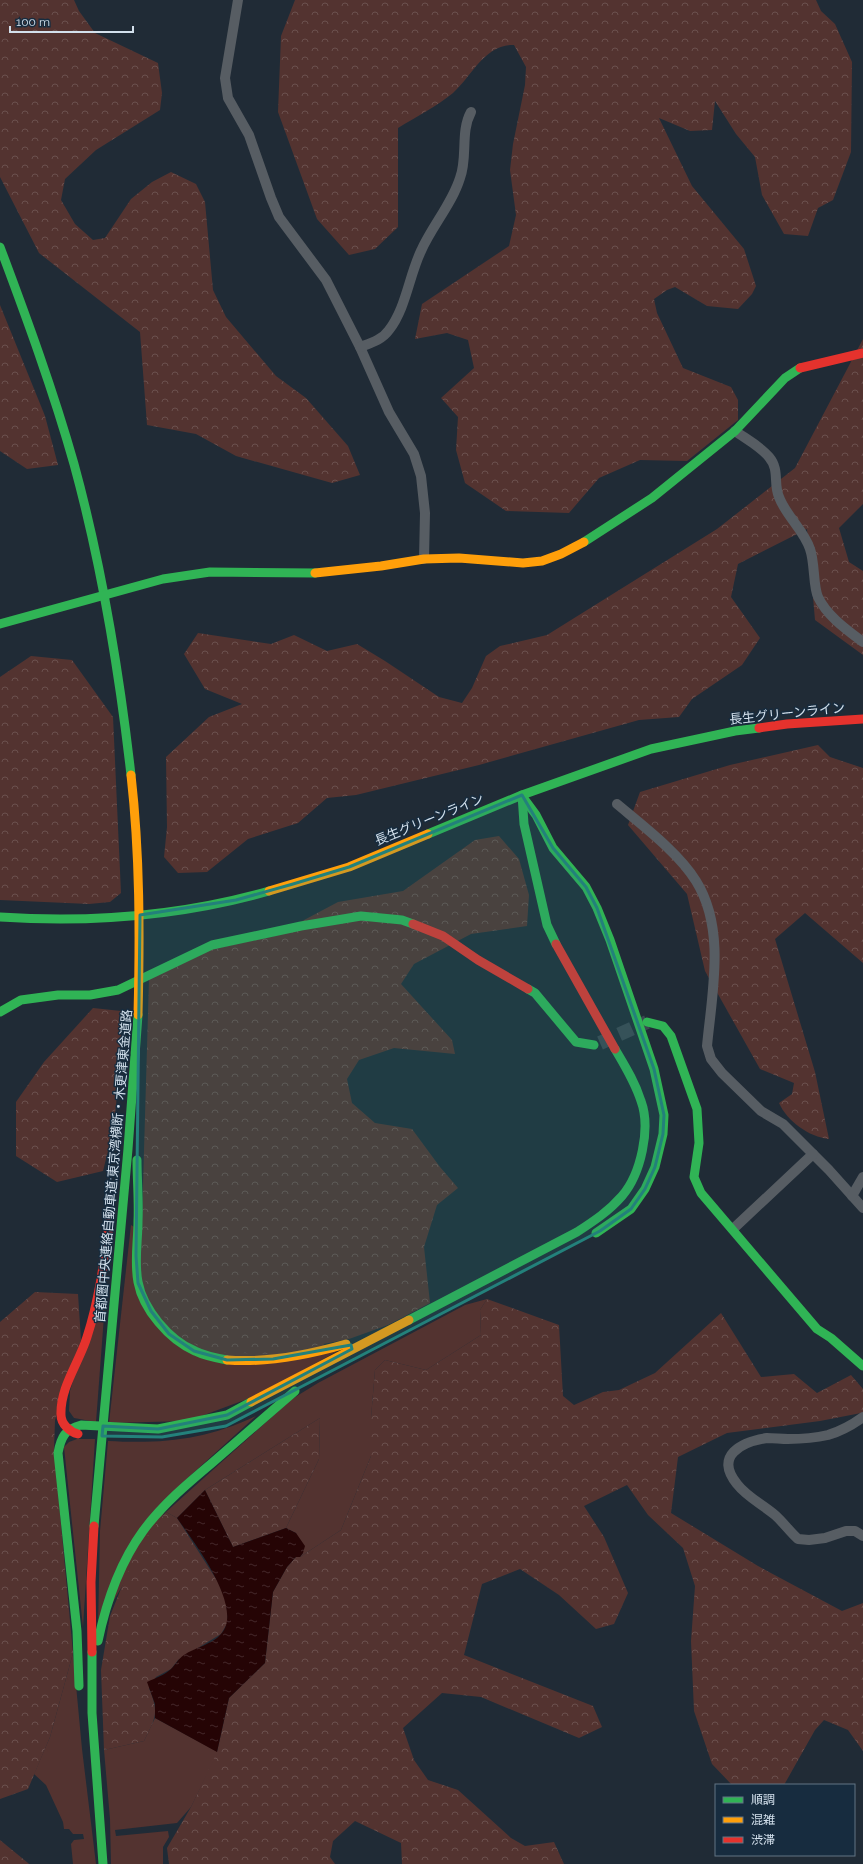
<svg xmlns="http://www.w3.org/2000/svg" width="863" height="1864" font-family="Raleway,'Noto Sans JP',sans-serif">
<style>
.grass{fill:#533330}
.forest{fill:url(#forest-crowns)}
.water{fill:url(#water-ripples)}
.lines{fill:none;stroke-linecap:round;stroke-linejoin:round}
.secondary-tunnel{stroke:#3b4651;stroke-width:14;stroke-dasharray:14 7;stroke-linecap:butt}
.street{stroke:#575d63;stroke-width:10}
.fast{stroke:#30b455;stroke-width:9}
.slow{stroke:#ff9f0a;stroke-width:9}
.jam{stroke:#e5322d;stroke-width:9}
.marked{fill:#23817b;fill-opacity:0.2;stroke:#23817b;stroke-width:3;stroke-linejoin:round}
.labels{text-anchor:middle;stroke-width:3;stroke-linejoin:round;paint-order:stroke}
.street-label{font-size:13px;fill:#d3e0ec;stroke:#172c3f}
</style>
<defs>
<pattern id="forest-crowns" width="20" height="18" patternUnits="userSpaceOnUse"><rect width="20" height="18" fill="#533330"/><path d="M2 6a3 3 0 1 1 6 0M12 15a3 3 0 1 1 6 0" fill="none" stroke="#6b504e"/></pattern>
<pattern id="water-ripples" width="26" height="14" patternUnits="userSpaceOnUse"><rect width="26" height="14" fill="#250405"/><path d="M2 4q2-2 4 0t4 0M15 11q2-2 4 0t4 0" fill="none" stroke="#44282a"/></pattern>
</defs>
<rect width="100%" height="100%" fill="#202b36"/>
<g class="grass">
<path d="M131,1225L336,1352L258,1395L188,1421L109,1423Z"/>
<path d="M108,1263L96,1422L74,1418L69,1411L70,1391Z"/>
<path d="M487,1299L480,1310L481,1335L426,1370L385,1360L375,1370L371,1418V1456L341,1530L300,1557L303,1553L296,1533L286,1528L319,1459L320,1418L205,1490L177,1518L166,1512L292,1399L318,1383L465,1305Z"/>
<path d="M256,1416L181,1484L98,1628L100,1531L108,1441C163,1444 205,1440 256,1416Z"/>
<path d="M77,1439H95L83,1627L64,1447L69,1442Z"/>
<path d="M73,1653L82,1749L96,1864H73L71,1844L74,1840L84,1839L83,1834H73L69,1829H64L63,1822L46,1785L34,1774L50,1737Z"/>
<path d="M155,1718L218,1752L191,1807L177,1823L115,1830L116,1836L168,1831L169,1837L163,1847V1864H111L110,1819L104,1750L144,1741Z"/>
</g>
<g class="forest">
<path d="M0,0H74L79,11L95,33L158,63L162,93L160,110L96,150L65,179L61,200L75,224L93,240L105,238L131,199L152,182L171,172L196,184L205,202L213,290L226,317L276,376L306,398L348,446L360,475L332,483L236,456L196,434L147,425L140,332L39,253L0,177Z"/>
<path d="M295,0H816L821,11L835,24L852,62L851,152L833,200L818,208L808,236L784,234L762,195L755,157L736,134L715,101L712,130L690,131L659,118L692,186L744,249L756,286L752,294L738,309L707,306L675,287L667,290L654,299L657,313L683,368L731,387L738,400V420L687,461L640,460L599,478L569,513L506,511L465,483L456,450L458,417L441,398L474,368L468,340L447,333L415,339L422,304L509,246L516,215L510,170L513,144L525,85L526,67L514,45C485,44 472,76 453,93C437,106 416,117 398,128V227L375,249L349,255L317,219L278,112L281,36Z"/>
<path d="M0,305L45,416L58,465L27,469L0,451Z"/>
<path d="M863,339V504L839,528L849,562L863,571V655L815,620L807,529L738,564L731,597L760,638L742,665L692,699L679,717L639,720L479,765L356,795L327,798L298,823L248,839L207,872L178,873L164,857L167,827L166,757L209,717L242,704L205,689L184,654L198,633L271,644L294,635L327,651L357,644L385,661L439,697L462,703L472,688L486,656L500,646L547,635L717,529L795,468Z"/>
<path d="M31,656L72,660L113,717L121,893L110,902L89,904L0,900V677Z"/>
<path d="M818,745L830,757L863,768V963L805,913L775,939L815,1072L829,1139C809,1137 787,1121 779,1103L792,1094L794,1083L760,1069L705,971L687,894L628,825L640,792L730,765Z"/>
<path d="M499,836L519,859L529,895L527,926L471,934L414,964L401,984L452,1040L455,1054L394,1048L359,1060L347,1079L352,1103L375,1123L412,1129L440,1167L458,1188L437,1205L424,1247L430,1303L388,1325L349,1339L272,1354L210,1352L178,1335L148,1296L141,1255L149,979L208,950L274,936L338,902L403,891L475,840Z"/>
<path d="M93,1008L121,1011V1051L114,1126L103,1171L57,1182L16,1156V1102L44,1062Z"/>
<path d="M35,1292L78,1294L81,1340L55,1420L54,1450L73,1653L50,1737L28,1789L0,1799V1322Z"/>
<path d="M487,1299L559,1325L563,1396L574,1405L603,1392L619,1390L655,1373L721,1313L761,1377L794,1374L817,1393L851,1375L863,1389V1412L861,1413L820,1421L727,1433L678,1457L671,1513L758,1566L842,1611L863,1603V1751L848,1730L824,1720L815,1730L784,1785H732L712,1764L694,1711L691,1641L695,1586L683,1548L648,1515L627,1485L584,1506L604,1537L628,1593L614,1624L596,1629L559,1595L520,1569L482,1584L464,1655L593,1706L602,1727L579,1738L481,1697L442,1693L403,1728L414,1760L428,1780L458,1790L511,1838L525,1846L554,1842L564,1864H402L401,1843L355,1821L333,1841L330,1857L335,1864H169L167,1848L191,1807L217,1752L229,1698L265,1663L273,1592L287,1567L296,1557H300L341,1530L371,1456V1418L375,1370L385,1360L426,1370L481,1335L480,1310Z"/>
<path d="M320,1418L319,1459L286,1528L233,1547L205,1490Z"/>
<path d="M166,1512L177,1518L218,1582L226,1600L228,1622L221,1634L178,1660L171,1669L156,1677L149,1688C159,1713 156,1717 144,1741L104,1750L101,1670L110,1616L137,1549Z"/>
<path d="M0,1840L28,1863L29,1864H0Z"/>
</g>
<path class="water" d="M205,1490L233,1547L286,1528L296,1533L305,1546L303,1553L300,1557H296L287,1567L273,1592L265,1663L229,1698L217,1752L155,1718V1704L147,1682C155,1678 165,1675 171,1669C176,1664 178,1659 184,1655C195,1647 212,1645 221,1634C245,1608 193,1541 177,1518Z"/>
<g class="lines">
<path class="secondary-tunnel" d="M600,1043L647,1022"/>
<g class="street">
<path d="M238,0L225,78L228,98L249,135L271,198L279,217L326,280L360,347L389,412L414,454L421,476L425,513L424,559"/>
<path d="M360,347C371,343 382,340 389,330C406,308 409,276 421,251C432,226 452,204 460,178C468,157 460,132 471,112"/>
<path d="M735,431C746,439 760,446 769,457C780,470 773,483 779,497C786,516 804,530 810,549C815,563 813,586 818,597C827,616 847,630 863,642"/>
<path d="M617,804C642,825 679,853 696,881C726,929 712,993 707,1046L711,1059L722,1073L761,1111L783,1124L829,1170L863,1208"/>
<path d="M852,1196L863,1177"/>
<path d="M733,1229L813,1154"/>
<path d="M863,1417C852,1425 841,1431 828,1435C815,1438 801,1439 788,1439C781,1439 774,1438 767,1438C741,1442 714,1456 737,1484C747,1497 762,1504 775,1515C783,1522 790,1532 798,1539L809,1540L825,1538L846,1531H855L863,1536"/>
</g>
<g class="fast">
<path d="M0,247C27,319 53,390 74,464C102,566 119,670 131,775"/>
<path d="M584,542L652,498L735,431L785,378L800,368"/>
<path d="M0,624L163,579L210,572L315,573"/>
<path d="M522,795L524,824L547,925L556,944"/>
<path d="M522,796L536,815L553,848L586,887L597,908L610,940L654,1069L664,1115L663,1134L655,1167L645,1189L631,1209L596,1233"/>
<path d="M428,834L522,795L651,749L735,731L759,728"/>
<path d="M0,917C90,923 181,916 269,891"/>
<path d="M528,989L535,993L576,1042L594,1045"/>
<path d="M0,1012L21,1000L58,995H90L118,990L212,945L301,926L361,916L402,920L413,924"/>
<path d="M647,1022L663,1026L671,1036L697,1109L699,1143L694,1177L701,1193L817,1329L831,1338L863,1366"/>
<path d="M137,1160C137,1180 139,1201 138,1221C138,1241 134,1262 138,1282C143,1309 169,1340 195,1351C205,1356 216,1358 227,1360"/>
<path d="M409,1320L577,1232C594,1221 609,1211 622,1196C641,1174 651,1128 641,1101C635,1082 625,1066 615,1049"/>
<path d="M94,1526L128,1149L138,1015"/>
<path d="M98,1641C106,1603 119,1564 143,1531C162,1505 187,1484 212,1463C240,1439 267,1415 295,1391"/>
<path d="M92,1652V1713L103,1864"/>
<path d="M79,1686L77,1631L58,1453C61,1437 65,1429 81,1425L158,1429L227,1415L251,1402"/>
</g>
<g class="slow">
<path d="M315,573L381,566L424,559L459,558L523,563L542,561L561,554L584,542"/>
<path d="M131,775C140,855 140,935 138,1015"/>
<path d="M269,891L349,867L428,834"/>
<path d="M227,1360C267,1363 308,1355 346,1344"/>
<path d="M251,1402L409,1320"/>
</g>
<g class="jam">
<path d="M800,368L863,353"/>
<path d="M759,728L787,724L863,719"/>
<path d="M413,924L443,936L478,960L528,989"/>
<path d="M556,944L615,1049"/>
<path d="M78,1434C70,1432 61,1424 61,1415C60,1387 79,1363 87,1337C100,1297 105,1254 111,1212"/>
<path d="M92,1652L91,1582L94,1526"/>
</g>
</g>
<path class="marked" d="M522,795L553,848L586,887L597,908L654,1069L664,1115L663,1134L655,1167L645,1189L631,1209L600,1231L226,1426L162,1437L102,1436L103,1426L158,1429L227,1415L352,1349L351,1345L273,1359L227,1360L194,1351L169,1334L151,1311L138,1283L136,1256L140,915L236,900L293,884L349,867Z"/>
<g class="labels">
<g class="street-label">
<text transform="translate(787 713) rotate(-6)" y="5">長生グリーンライン</text>
<text transform="translate(429 819) rotate(-22)" y="5">長生グリーンライン</text>
<text transform="translate(113 1166) rotate(-85)" y="5">首都圏中央連絡自動車道;東京湾横断・木更津東金道路</text>
</g>
</g>
<rect x="715" y="1784" width="140" height="72" fill="#172c3f" stroke="#627484"/>
<rect x="723" y="1797" width="20" height="6" fill="#30b455" stroke="#627484"/>
<text x="751" y="1804" font-size="12" fill="#d3e0ec">順調</text>
<rect x="723" y="1817" width="20" height="6" fill="#ff9f0a" stroke="#627484"/>
<text x="751" y="1824" font-size="12" fill="#d3e0ec">混雑</text>
<rect x="723" y="1837" width="20" height="6" fill="#e5322d" stroke="#627484"/>
<text x="751" y="1844" font-size="12" fill="#d3e0ec">渋滞</text>
<path d="M10 26v6h123v-6" fill="none" stroke="#d3e0ec" stroke-width="2"/>
<text x="16" y="26" font-size="12" fill="#d3e0ec" stroke="#172c3f" stroke-width="3" paint-order="stroke">100 m</text>
</svg>
